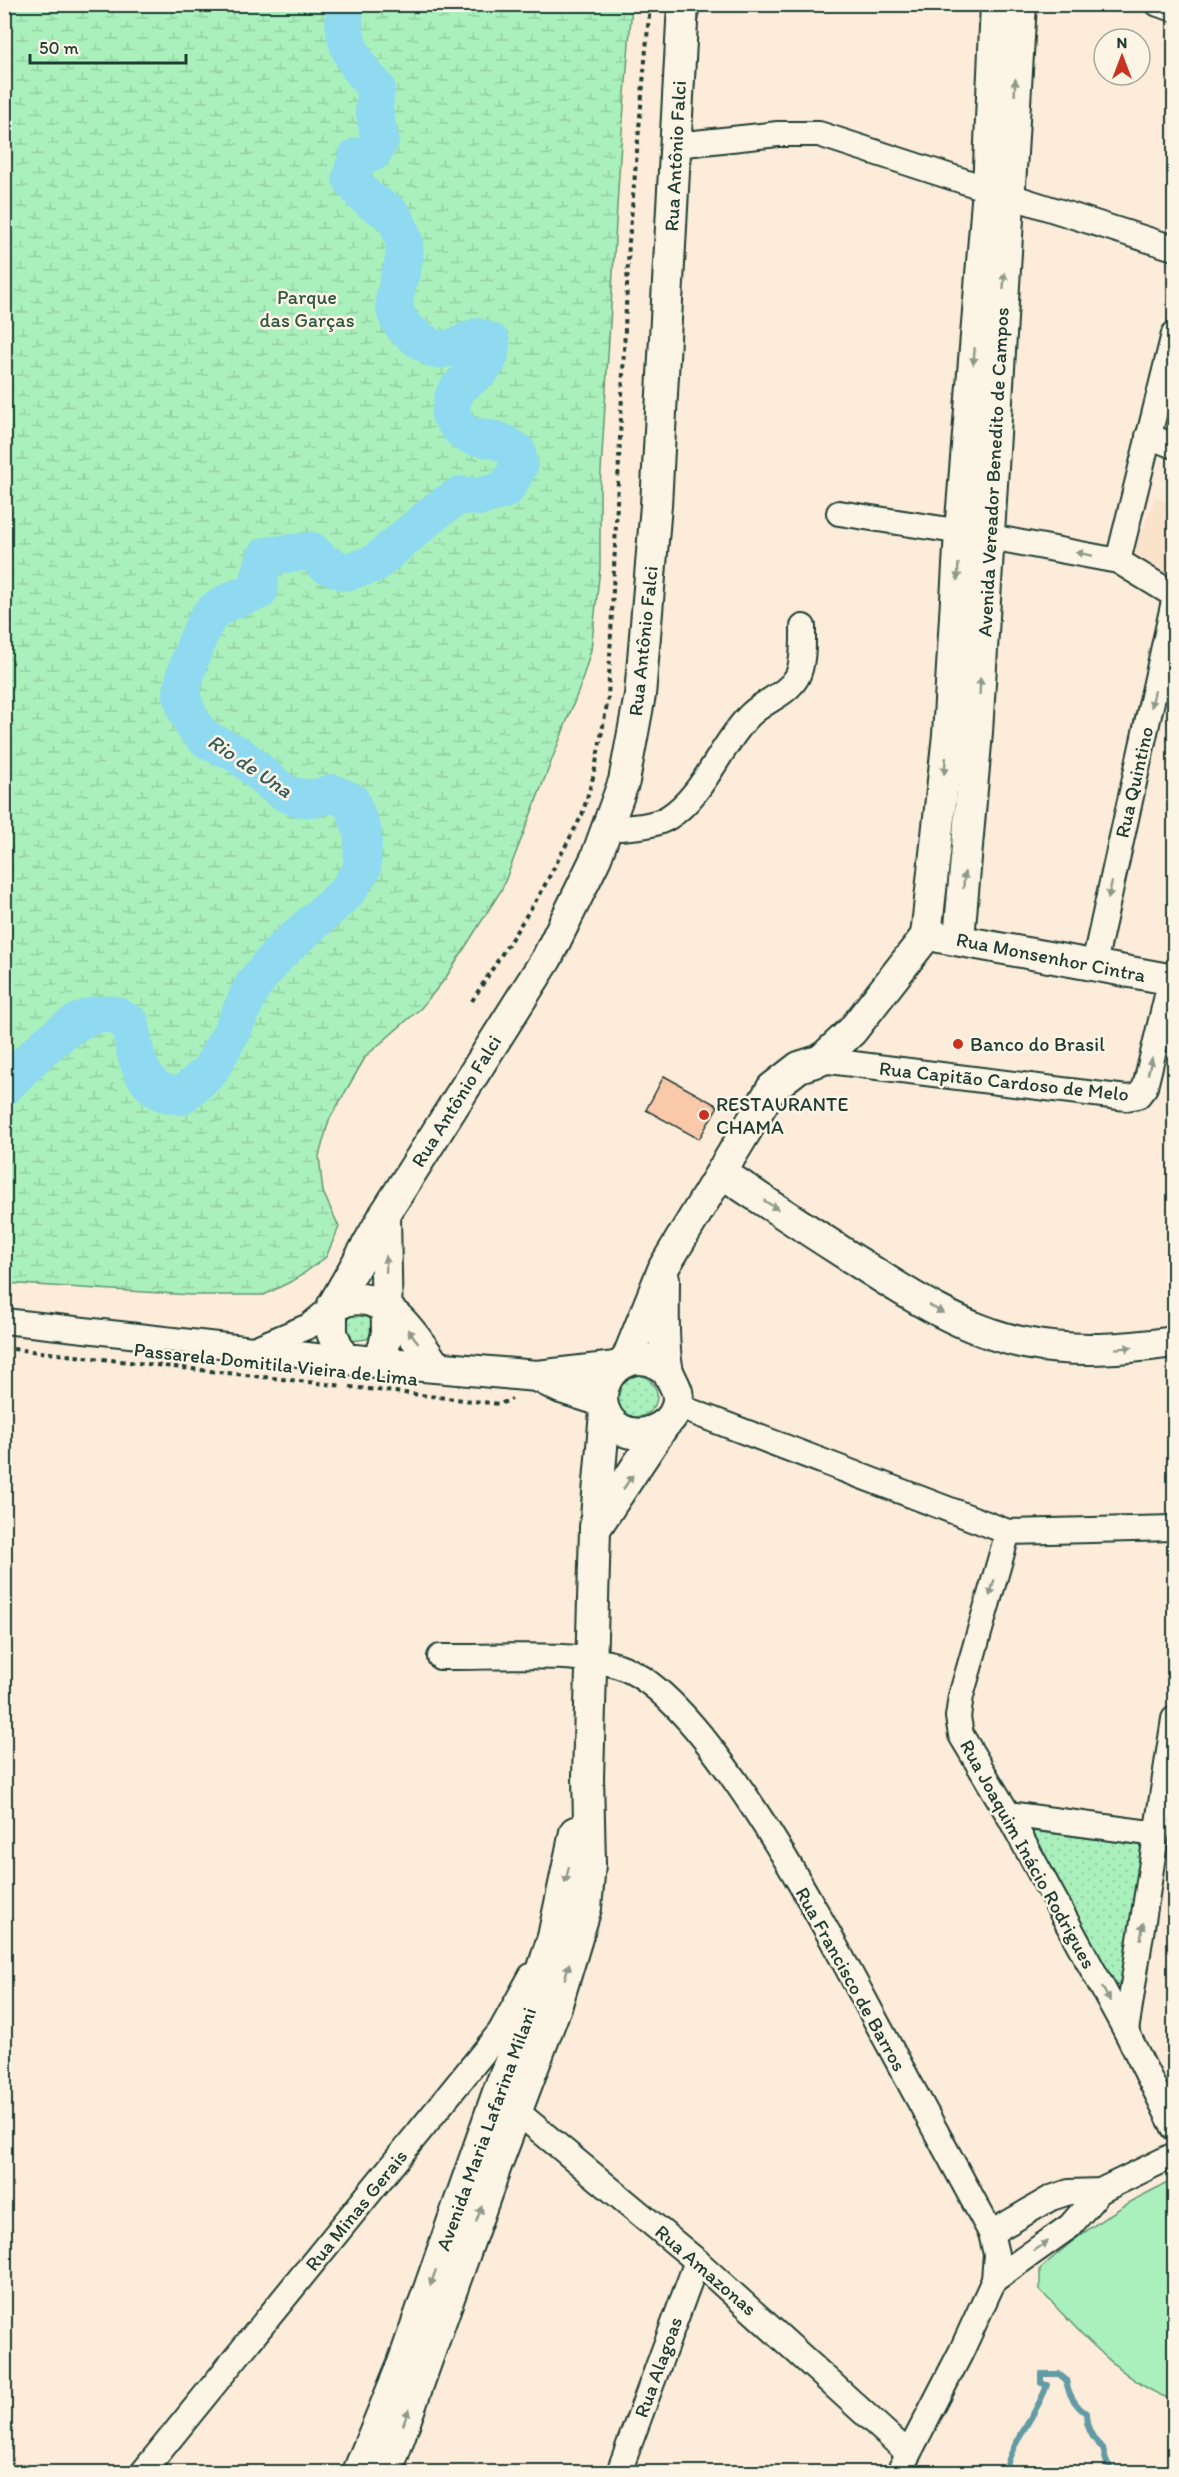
<svg xmlns="http://www.w3.org/2000/svg" width="1179" height="2477" font-family="Itim,sans-serif">
<style>
.built{fill:#fbe2cb}
.grass{fill:url(#grass-dots);stroke:#649678;stroke-width:1.5}
.wetland{fill:url(#wetland-marsh);stroke:#649678;stroke-width:1.5}
.pitch{fill:#aaf0bc;stroke:#649678;stroke-width:1.5}
.lines{fill:none;stroke-linecap:round;stroke-linejoin:round}
.stream{stroke:#629ba5;stroke-width:6}
.river{stroke:#8fdaf0;stroke-width:38}
.building{fill:#fac9aa;stroke:#1f3d34;stroke-width:1.5}
.minor-casing{stroke:#1f3d34;stroke-width:28}
.major-casing{stroke:#1f3d34;stroke-width:34}
.path{stroke:#1f3d34;stroke-width:4;stroke-dasharray:4.5 4.5;stroke-linecap:butt}
.minor{stroke:#fcf5e5;stroke-width:24}
.major{stroke:#fcf5e5;stroke-width:30}
.oneway{fill:#8e998c}
.poi-dot{fill:#c8321e;stroke:#fcf5e5;stroke-width:2}
.labels{text-anchor:middle;stroke-width:5;stroke-linejoin:round;paint-order:stroke}
.street-label{font-size:20px;fill:#1f3d34;stroke:#fcf5e5}
.park-label{font-size:20px;fill:#345848;stroke:#fcf5e5}
.poi-label{font-size:20px;fill:#1f3d34;stroke:#fcf5e5;text-anchor:start}
.water-label{font-size:21px;font-style:italic;fill:#355c5a;stroke:#fcf5e5}
</style>
<defs>
<pattern id="grass-dots" width="8" height="8" patternUnits="userSpaceOnUse" patternTransform="scale(1.5)"><rect width="8" height="8" fill="#aaf0bc"/><path d="M2 2h.1M6 6h.1" fill="none" stroke="#92cfa2" stroke-width="1.8" stroke-linecap="round"/></pattern>
<pattern id="wetland-marsh" width="20" height="14" patternUnits="userSpaceOnUse" patternTransform="scale(1.5)"><rect width="20" height="14" fill="#aaf0bc"/><path d="M1 5h8M5 5V1M11 12h8M15 12V8" fill="none" stroke="#92cfa2"/></pattern>
</defs>
<rect width="100%" height="100%" fill="#fcecd9"/>
<filter id="ink" filterUnits="userSpaceOnUse"><feTurbulence type="fractalNoise" baseFrequency=".0167" numOctaves="2"/><feDisplacementMap in="SourceGraphic" scale="12" xChannelSelector="R" yChannelSelector="G"/><feConvolveMatrix kernelMatrix="1 2 1 2 8 2 1 2 1" color-interpolation-filters="sRGB"/></filter>
<g filter="url(#ink)">
<path class="built" d="M1156,497L1174,506V584L1129,561Z"/>
<g class="grass">
<path d="M347,1309L374,1318V1331L367,1339L350,1341L340,1318Z"/>
<circle cx="636" cy="1396" r="21"/>
<path d="M1033,1831L1147,1846L1124,1984L1110,1986L1032,1842Z"/>
</g>
<path class="wetland" d="M4,5H632L620,157L600,488V568L591,650L580,687L502,889L445,979L421,1008L366,1056L329,1120L319,1156L323,1192L339,1227L326,1257L296,1279L264,1295H191L5,1283Z"/>
<path class="pitch" d="M1174,2180V2400C1126,2386 1074,2326 1040,2290V2269C1080,2232 1124,2202 1174,2180Z"/>
<g class="lines">
<path class="stream" d="M1005,2472C1012,2440 1036,2417 1047,2385L1041,2383V2374H1059L1066,2380C1068,2393 1075,2406 1086,2413C1086,2426 1093,2441 1103,2448L1106,2461L1114,2472"/>
<path class="river" d="M4,1087C26,1064 78,1005 114,1015C120,1017 126,1022 131,1024C133,1047 139,1081 162,1092C168,1094 176,1095 181,1096L209,1072L232,1031L253,985L281,951L346,893L362,869L363,833L351,801L332,793C289,810 274,783 243,758C226,744 206,748 192,722C188,715 184,704 182,696C180,684 201,625 210,615C221,602 244,596 259,591L260,574L266,556L311,551L325,564L346,572L374,564L436,511L460,495L480,497L506,489L519,466L517,452C511,448 503,442 496,440C469,434 466,441 450,414C452,409 452,400 454,395C465,373 492,376 491,342L477,337L456,347L436,350C426,343 410,335 403,326C380,297 412,270 403,238C393,205 385,214 365,196C360,192 355,184 351,178L357,157L372,153L380,140L374,110L376,87C352,63 341,39 345,4"/>
</g>
<path class="building" d="M664,1076L718,1106L699,1139L646,1110Z"/>
<g class="lines">
<defs>
<g id="minor">
<path d="M1158,4L1174,9"/>
<path d="M676,145L778,134H819L988,189"/>
<path d="M1010,196L1174,248"/>
<path d="M1148,436L1174,446"/>
<path d="M839,513L975,534L1118,561L1174,595"/>
<path d="M1118,561L1174,334"/>
<path d="M607,829C626,827 652,828 669,817C703,796 720,746 748,717C762,701 786,696 797,677C804,663 803,642 803,627"/>
<path d="M1094,964L1174,601"/>
<path d="M821,1060L1127,1098L1138,1096L1145,1087L1171,979"/>
<path d="M4,1321L343,1359"/>
<path d="M256,1348L309,1326L332,1307"/>
<path d="M677,1406L1008,1532L1174,1528"/>
<path d="M1008,1532L961,1696L958,1717L961,1735L1008,1814L1126,2031L1174,2128"/>
<path d="M440,1657C489,1658 580,1650 624,1668C713,1705 835,1946 883,2034C919,2101 955,2167 991,2233L996,2254L994,2280L961,2352L899,2472"/>
<path d="M1008,1814L1157,1834"/>
<path d="M1126,2031L1174,1719"/>
<path d="M503,2100L697,2261L908,2453"/>
<path d="M991,2233L1051,2198L1069,2192L1100,2191L1174,2155"/>
<path d="M994,2280L1070,2226L1100,2191"/>
<path d="M143,2472L500,2032L531,1976"/>
<path d="M619,2472L697,2261"/>
</g>
<g id="major">
<path d="M926,936L948,735L960,532L988,189L996,4"/>
<path d="M939,937L1174,980"/>
<path d="M959,938L977,732L1021,4"/>
<path d="M722,1173C764,1201 805,1228 847,1255C903,1291 960,1330 1025,1343C1075,1353 1125,1349 1174,1342"/>
<path d="M664,1279C664,1305 662,1347 668,1371C672,1383 681,1391 677,1406C671,1428 641,1441 620,1429C584,1407 607,1351 648,1360C655,1361 663,1368 668,1371"/>
<path d="M332,1307C338,1305 344,1301 350,1300C389,1292 418,1341 436,1367"/>
<path d="M626,1361L664,1267L772,1088L799,1067L821,1060L852,1031L926,936"/>
<path d="M376,1362L384,1347L387,1332L385,1214"/>
<path d="M616,1367L537,1376L343,1359L332,1333V1307L385,1214L547,958L596,858L624,781L640,695L656,505L683,4"/>
<path d="M537,1376L561,1388L602,1401"/>
<path d="M595,1529L664,1425"/>
<path d="M358,2472L403,2363L497,2095L528,2015L553,1937L575,1832"/>
<path d="M387,2472L496,2166L557,2004L586,1908L590,1864L588,1777L595,1529L605,1412"/>
</g>
</defs>
<use href="#minor" class="minor-casing"/>
<use href="#major" class="major-casing"/>
<g class="path">
<path d="M472,1001L540,894L582,815L594,774L608,699L629,242L650,4"/>
<path d="M4,1348L343,1386"/>
<path d="M350,1387L500,1404L512,1399"/>
</g>
<use href="#minor" class="minor"/>
<use href="#major" class="major"/>
</g>
<defs><path id="oneway-solid" d="M-6-.8H1V-3.2L6.5 0L1 3.2V.8H-6Z" transform="scale(1.5)"/></defs>
<g class="oneway">
<use href="#oneway-solid" transform="translate(1015 87) rotate(-87)"/>
<use href="#oneway-solid" transform="translate(1004 281) rotate(-86)"/>
<use href="#oneway-solid" transform="translate(974 356) rotate(95)"/>
<use href="#oneway-solid" transform="translate(1084 554) rotate(-169)"/>
<use href="#oneway-solid" transform="translate(958 572) rotate(93)"/>
<use href="#oneway-solid" transform="translate(980 686) rotate(-87)"/>
<use href="#oneway-solid" transform="translate(1153 699) rotate(103)"/>
<use href="#oneway-solid" transform="translate(945 766) rotate(96)"/>
<use href="#oneway-solid" transform="translate(964 880) rotate(-85)"/>
<use href="#oneway-solid" transform="translate(1110 890) rotate(103)"/>
<use href="#oneway-solid" transform="translate(1150 1066) rotate(-76)"/>
<use href="#oneway-solid" transform="translate(771 1205) rotate(33)"/>
<use href="#oneway-solid" transform="translate(386 1264) rotate(-92)"/>
<use href="#oneway-solid" transform="translate(936 1309) rotate(29)"/>
<use href="#oneway-solid" transform="translate(413 1336) rotate(-128)"/>
<use href="#oneway-solid" transform="translate(1124 1348) rotate(-4)"/>
<use href="#oneway-solid" transform="translate(628 1482) rotate(-56)"/>
<use href="#oneway-solid" transform="translate(992 1588) rotate(106)"/>
<use href="#oneway-solid" transform="translate(567 1875) rotate(103)"/>
<use href="#oneway-solid" transform="translate(1142 1931) rotate(-81)"/>
<use href="#oneway-solid" transform="translate(567 1971) rotate(-74)"/>
<use href="#oneway-solid" transform="translate(1106 1994) rotate(61)"/>
<use href="#oneway-solid" transform="translate(479 2214) rotate(-70)"/>
<use href="#oneway-solid" transform="translate(1041 2246) rotate(-35)"/>
<use href="#oneway-solid" transform="translate(433 2278) rotate(109)"/>
<use href="#oneway-solid" transform="translate(406 2417) rotate(-71)"/>
</g>
</g>
<g class="poi-dot">
<circle cx="958" cy="1044" r="6"/>
<circle cx="704" cy="1115" r="6"/>
</g>
<g class="labels">
<g class="street-label">
<text transform="translate(675 156) rotate(-87)" y="7">Rua Antônio Falci</text>
<text transform="translate(993 472) rotate(-87)" y="7">Avenida Vereador Benedito de Campos</text>
<text transform="translate(643 641) rotate(-84)" y="7">Rua Antônio Falci</text>
<text transform="translate(1134 782) rotate(-77)" y="7">Rua Quintino</text>
<text transform="translate(1051 957) rotate(11)" y="7">Rua Monsenhor Cintra</text>
<text transform="translate(1004 1081) rotate(6)" y="7">Rua Capitão Cardoso de Melo</text>
<text transform="translate(456 1101) rotate(-58)" y="7">Rua Antônio Falci</text>
<text transform="translate(276 1364) rotate(6)" y="7">Passarela Domitila Vieira de Lima</text>
<text transform="translate(1028 1854) rotate(61)" y="7">Rua Joaquim Inácio Rodrigues</text>
<text transform="translate(851 1979) rotate(61)" y="7">Rua Francisco de Barros</text>
<text transform="translate(486 2129) rotate(-70)" y="7">Avenida Maria Lafarina Milani</text>
<text transform="translate(356 2210) rotate(-51)" y="7">Rua Minas Gerais</text>
<text transform="translate(706 2270) rotate(41)" y="7">Rua Amazonas</text>
<text transform="translate(658 2367) rotate(-70)" y="7">Rua Alagoas</text>
</g>
<g class="park-label">
<text x="307" y="304">Parque<tspan x="307" dy="23">das Garças</tspan></text>
</g>
<g class="poi-label">
<text x="970" y="1051">Banco do Brasil</text>
<text x="716" y="1111">RESTAURANTE<tspan x="716" dy="23">CHAMA</tspan></text>
</g>
<g class="water-label">
<text transform="translate(250 766) rotate(34)" y="7">Rio de Una</text>
</g>
</g>
<rect width="1179" height="2477" fill="none" stroke="#fcf5e5" stroke-width="24"/>
<rect x="12" y="12" width="1155" height="2453" fill="none" stroke="#1f3d34" stroke-width="2" filter="url(#ink)"/>
<g transform="translate(1122 57)"><circle r="28" fill="#fcf5e5" stroke="#a4ab9e" stroke-width="1.5"/>
<path d="M0-4.5L10 22L0 15L-10 22Z" fill="#c8321e"/>
<text y="-9" font-size="16" font-weight="bold" text-anchor="middle" fill="#1f3d34">N</text>
</g>
<path d="M30 54v9h156v-9" fill="none" stroke="#1f3d34" stroke-width="3"/>
<text x="39" y="54" font-size="18" fill="#1f3d34" stroke="#fcf5e5" stroke-width="4.5" paint-order="stroke">50 m</text>
</svg>
